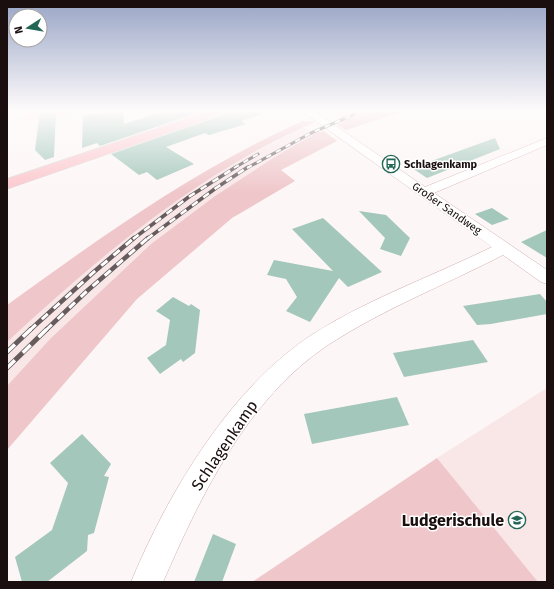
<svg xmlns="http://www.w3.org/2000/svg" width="554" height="589" font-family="'Fira Sans',sans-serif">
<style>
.built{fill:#f9e6e7}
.green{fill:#efc6c9}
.building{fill:#a3c7bb}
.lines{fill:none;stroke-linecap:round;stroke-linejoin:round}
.minor-casing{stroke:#d3afb2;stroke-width:1}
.primary-casing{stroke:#d6d4d4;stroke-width:1}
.minor{fill:#fff;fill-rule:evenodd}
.primary{fill:#fbc7cd;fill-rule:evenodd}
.rail-far3-casing{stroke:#665c5d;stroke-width:3}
.rail-far2-casing{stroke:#665c5d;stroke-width:3.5}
.rail-far1-casing{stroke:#665c5d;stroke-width:4.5}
.rail-casing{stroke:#665c5d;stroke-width:5}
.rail-far3{stroke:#fff;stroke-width:2;stroke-dasharray:5.5;stroke-linecap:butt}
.rail-far2{stroke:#fff;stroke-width:2.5;stroke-dasharray:7;stroke-linecap:butt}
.rail-far1{stroke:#fff;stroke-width:3;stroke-dasharray:8;stroke-linecap:butt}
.rail{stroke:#fff;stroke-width:3.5;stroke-dasharray:11;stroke-linecap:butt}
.labels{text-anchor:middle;stroke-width:3;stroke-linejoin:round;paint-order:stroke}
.far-poi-label{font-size:11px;font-weight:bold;fill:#1a0e0f;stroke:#fff;text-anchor:start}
.far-street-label{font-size:11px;fill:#1a0e0f;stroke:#fff}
.near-street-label{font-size:16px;fill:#1a0e0f;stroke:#fff}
.near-poi-label{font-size:16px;font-weight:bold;fill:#1a0e0f;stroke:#fff;text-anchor:end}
</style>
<rect width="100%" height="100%" fill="#fdf6f6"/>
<g class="built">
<path d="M28,111H89L73,115L21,120Z"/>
<path d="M340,111H372L345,120L331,115Z"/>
<path d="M302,127L316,133L273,158L215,196L151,244L50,339L7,386V342L59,294L134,231L192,189L239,160Z"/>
<path d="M547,388V582H538L437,458Z"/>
</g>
<g class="green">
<path d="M372,111H404L346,130L337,125L345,120Z"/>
<path d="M303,121L315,122C197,173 100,256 7,342V305C101,237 197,168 303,121Z"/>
<path d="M324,131L337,141L281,170L295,181L232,218L137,299L7,450V386L50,339L151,244L215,196L273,158L316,133Z"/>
<path d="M437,458L538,582H252Z"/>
</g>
<g class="building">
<path d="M40,111H56L54,157L45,160L35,150Z"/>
<path d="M123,111L124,124L165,111H203L100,146L97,143L82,148L83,115Z"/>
<path d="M229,111H260V115L241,121L246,124L209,135L205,133L166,147L194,164L157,180L147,172L139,175L111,154L226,114Z"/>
<path d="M495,138L500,149L427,178L412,168Z"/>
<path d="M492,208L509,219L492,225L475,214Z"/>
<path d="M359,211L386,215L410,238L401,256L380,249L385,238Z"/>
<path d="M323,218L382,272L348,287L339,278L310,322L286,311L297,297L286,279L267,275L274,260L333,271L292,229Z"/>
<path d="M547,230V258L521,242Z"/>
<path d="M540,294L547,302V314L491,324L477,325L463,306Z"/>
<path d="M173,297L189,306L191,304L200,310L195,353L183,362L181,359L160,374L147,358L166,345L170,320L156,311Z"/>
<path d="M473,340L488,362L404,377L393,353Z"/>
<path d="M397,397L409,425L312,444L304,414Z"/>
<path d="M82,434L111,464L104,476L109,477L94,533L88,535L87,551L47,582H22L15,557L52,530L68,483L50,463Z"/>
<path d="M213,534L236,544L222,582H194Z"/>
</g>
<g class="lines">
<defs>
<path id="minor" d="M302,111H314L425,187L547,138V145L434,193L547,270V284L541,282L503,255C445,285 383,309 328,345C247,399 201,495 163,582H131C168,493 230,388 313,334C368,299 433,276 492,247Z"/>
<path id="primary" d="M209,111H228L226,113L7,189V179Z"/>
</defs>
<use href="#minor" class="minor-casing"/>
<use href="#primary" class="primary-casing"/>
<use href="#minor" class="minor"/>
<use href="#primary" class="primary"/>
<defs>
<g id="rail-far3">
<path d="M234,168L258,154"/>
<path d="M247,168L311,133L362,111"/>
</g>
<g id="rail-far2">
<path d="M133,239L190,196L236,167"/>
<path d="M147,239L216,188L248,167"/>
</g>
<g id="rail-far1">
<path d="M30,330L95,271L134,238"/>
<path d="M46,330L87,291L148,238"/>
</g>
<g id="rail">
<path d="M7,352L31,329"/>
<path d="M7,368L47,329"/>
</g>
</defs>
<use href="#rail-far3" class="rail-far3-casing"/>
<use href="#rail-far2" class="rail-far2-casing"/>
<use href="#rail-far1" class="rail-far1-casing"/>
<use href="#rail" class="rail-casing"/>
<use href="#rail-far3" class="rail-far3"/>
<use href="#rail-far2" class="rail-far2"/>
<use href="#rail-far1" class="rail-far1"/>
<use href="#rail" class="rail"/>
</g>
<linearGradient id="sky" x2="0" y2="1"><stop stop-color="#99a5c6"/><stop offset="0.57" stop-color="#fefbfb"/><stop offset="1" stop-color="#fefbfb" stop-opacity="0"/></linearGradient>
<rect width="554" height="194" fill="url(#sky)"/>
<defs>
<symbol id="bus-ring" viewBox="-11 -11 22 22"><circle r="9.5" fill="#fff" stroke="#246655" stroke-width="1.5"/><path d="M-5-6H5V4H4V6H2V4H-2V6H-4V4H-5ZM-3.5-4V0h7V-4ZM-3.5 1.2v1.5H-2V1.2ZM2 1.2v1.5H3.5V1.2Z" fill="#246655"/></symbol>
<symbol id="school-ring" viewBox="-11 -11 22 22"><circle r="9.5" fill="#fff" stroke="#246655" stroke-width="1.5"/><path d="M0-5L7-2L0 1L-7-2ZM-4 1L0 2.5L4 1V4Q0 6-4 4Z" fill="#246655"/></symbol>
</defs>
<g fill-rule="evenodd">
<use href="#bus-ring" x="381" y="154" width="20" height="20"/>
<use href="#school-ring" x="507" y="510" width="20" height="20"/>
</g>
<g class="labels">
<g class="far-poi-label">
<text x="404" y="168">Schlagenkamp</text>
</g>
<g class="far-street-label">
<text transform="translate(447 208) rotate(35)" y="4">Großer Sandweg</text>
</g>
<g class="near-street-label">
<text transform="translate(224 445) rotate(-56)" y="6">Schlagenkamp</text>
</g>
<g class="near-poi-label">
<text x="504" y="526">Ludgerischule</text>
</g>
</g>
<rect width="554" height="589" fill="none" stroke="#1a0e0f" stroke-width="16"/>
<g transform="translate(28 28) rotate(258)"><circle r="19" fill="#ffffff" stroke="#a39f9f"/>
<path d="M0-3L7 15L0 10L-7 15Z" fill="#246655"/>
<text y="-6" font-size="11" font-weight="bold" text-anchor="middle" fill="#1a0e0f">N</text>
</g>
</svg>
